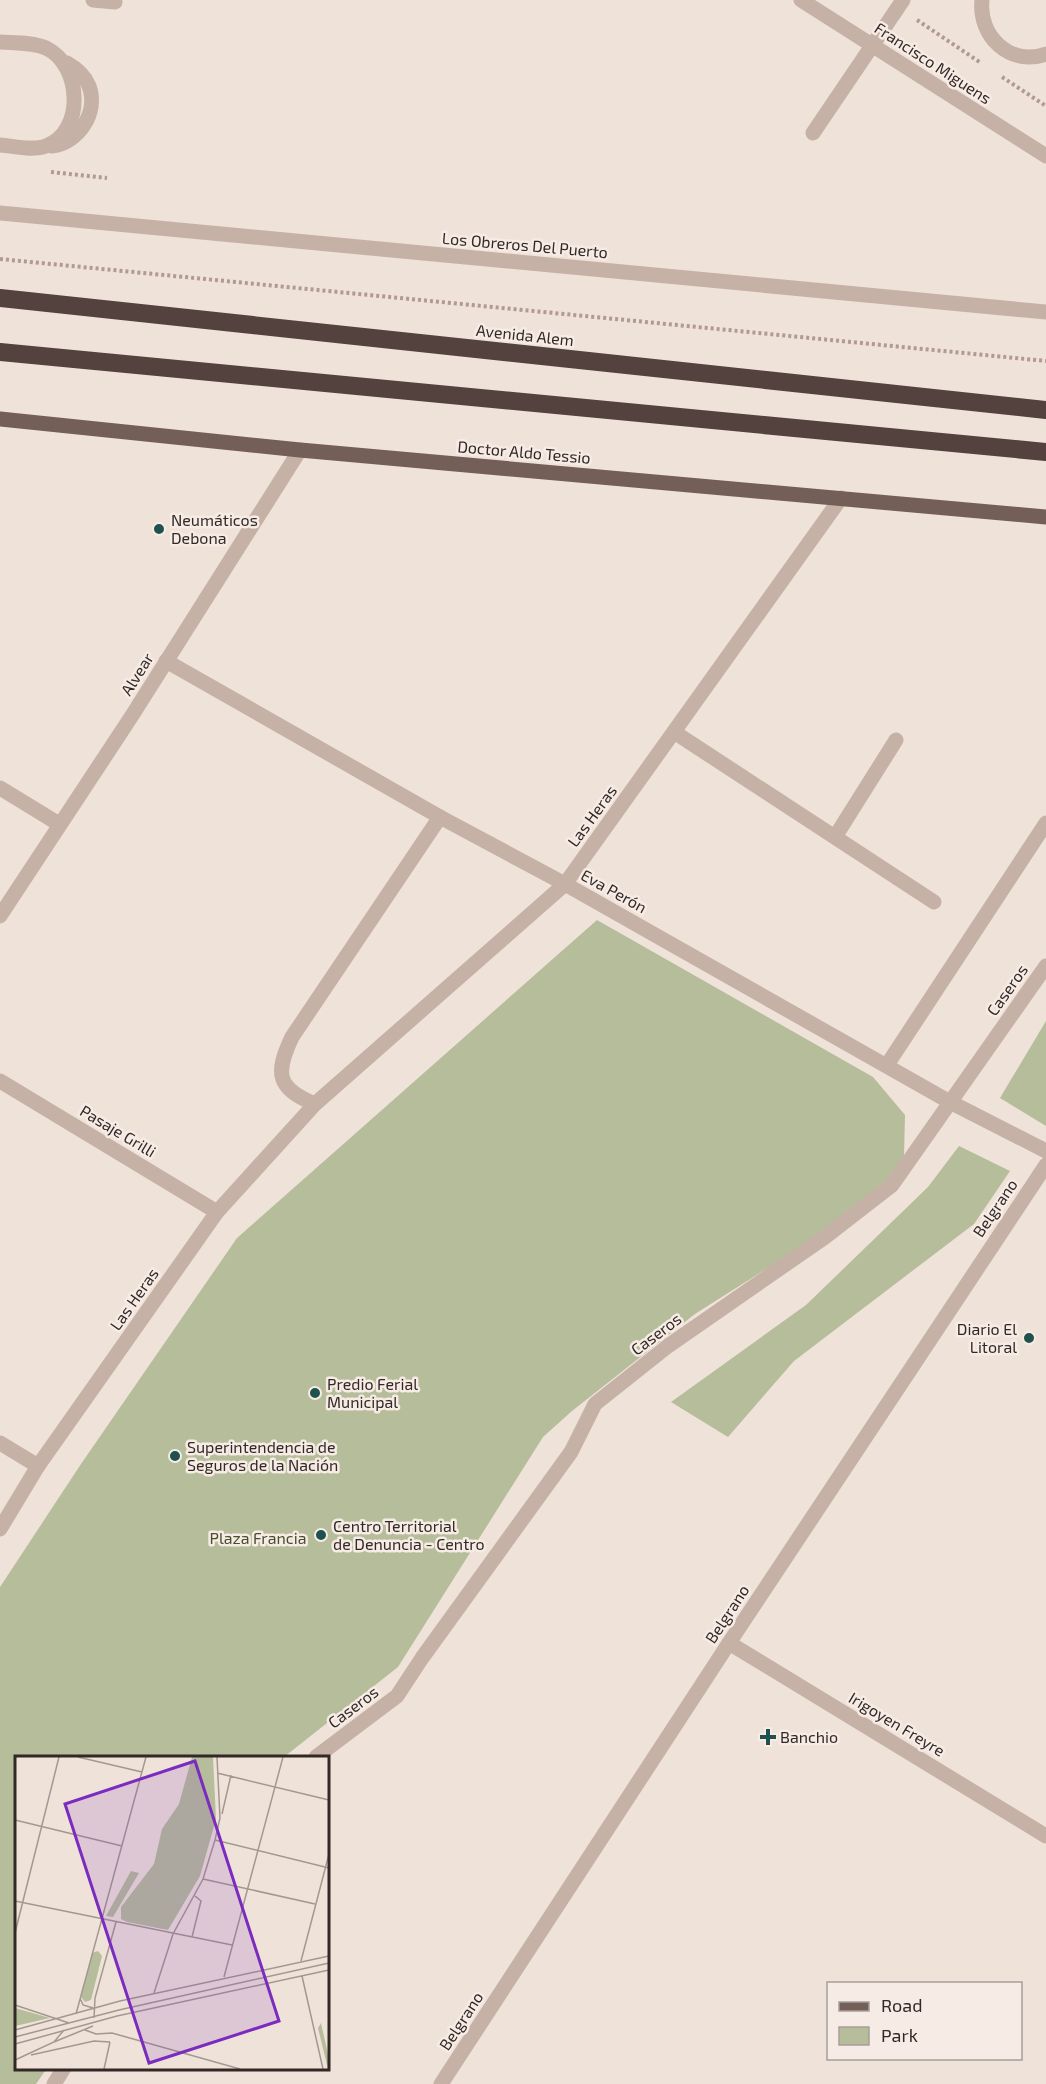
<svg xmlns="http://www.w3.org/2000/svg" width="1046" height="2084" font-family="'Exo 2',sans-serif">
<style>
.green{fill:#b5bd9a}
.lines{fill:none;stroke-linecap:round;stroke-linejoin:round}
.path{stroke:#b19a90;stroke-width:4;stroke-dasharray:3 3;stroke-linecap:butt}
.minor{stroke:#c6b1a6;stroke-width:15}
.major{stroke:#735e58;stroke-width:15}
.highway{stroke:#53423e;stroke-width:18}
.minor-bridge{stroke:#c6b1a6;stroke-width:15}
.poi-dot{fill:#1f514e;stroke:#f7ece5;stroke-width:2}
.labels{text-anchor:middle;stroke-width:5;stroke-linejoin:round;paint-order:stroke}
.street-label{font-size:16px;fill:#322926;stroke:#f7ece5}
.poi-label{font-size:16px;fill:#322926;stroke:#f7ece5;text-anchor:start}
.park-label{font-size:16px;fill:#464f2c;stroke:#f7ece5}
.inset-road{fill:none;stroke:#a39891;stroke-width:1.5}
.view{fill:#7b2cbf;fill-opacity:0.15;stroke:#7b2cbf;stroke-width:3}
.inset-edge{fill:none;stroke:#322926;stroke-width:3}
</style>
<rect width="100%" height="100%" fill="#efe2d9"/>
<g class="green">
<path d="M597,920L873,1077L905,1115L904,1156L879,1197L695,1314L572,1411L543,1437L398,1667L284,1757H16V2068H47L36,2084H0V1587L81,1464L237,1238Z"/>
<path d="M1046,1021V1126L1000,1098Z"/>
<path d="M959,1146L1010,1171L974,1224L794,1361L728,1437L671,1402L806,1305L928,1187Z"/>
</g>
<g class="lines">
<g class="path">
<path d="M917,20L981,63"/>
<path d="M1002,77L1046,106"/>
<path d="M51,172L107,178"/>
<path d="M0,259L1046,361"/>
</g>
<g class="minor">
<path d="M93,0L115,2"/>
<path d="M801,0L1046,156"/>
<path d="M982,0C978,36 1010,67 1046,54"/>
<path d="M0,42C14,43 32,42 46,48C82,65 85,132 46,146C32,151 14,146 0,145"/>
<path d="M52,146C78,143 99,113 89,86C85,76 76,68 67,63"/>
<path d="M0,213L1046,312"/>
<path d="M166,661L440,817L565,884L950,1102L1046,1151"/>
<path d="M674,732L934,902"/>
<path d="M0,788L59,824"/>
<path d="M835,837L896,740"/>
<path d="M0,916L133,714L300,450"/>
<path d="M887,1065L1046,823"/>
<path d="M0,1081L217,1212"/>
<path d="M315,1104C276,1088 275,1073 292,1037L440,817"/>
<path d="M0,1443L38,1466"/>
<path d="M0,1529L38,1466L217,1212L315,1104L565,884L841,498"/>
<path d="M729,1643L1046,1836"/>
<path d="M316,1757L397,1696L422,1658L571,1452L595,1404L668,1346L825,1237L892,1185L1046,966"/>
<path d="M54,2084L64,2068"/>
<path d="M441,2084L729,1643L1046,1165"/>
</g>
<path class="major" d="M0,419L300,450L1046,517"/>
<g class="highway">
<path d="M0,298L1046,410"/>
<path d="M0,352L1046,452"/>
</g>
<path class="minor-bridge" d="M813,133L903,0"/>
</g>
<g class="poi-dot">
<circle cx="159" cy="529" r="6"/>
<circle cx="1029" cy="1338" r="6"/>
<circle cx="315" cy="1393" r="6"/>
<circle cx="175" cy="1456" r="6"/>
<circle cx="321" cy="1535" r="6"/>
<path d="M765 1728h6v6h6v6h-6v6h-6v-6h-6v-6h6z"/>
</g>
<g class="labels">
<g class="street-label">
<text transform="translate(933 63) rotate(33)" y="6">Francisco Miguens</text>
<text transform="translate(525 245) rotate(5)" y="6">Los Obreros Del Puerto</text>
<text transform="translate(525 335) rotate(6)" y="6">Avenida Alem</text>
<text transform="translate(524 452) rotate(5)" y="6">Doctor Aldo Tessio</text>
<text transform="translate(137 674) rotate(-58)" y="6">Alvear</text>
<text transform="translate(592 816) rotate(-54)" y="6">Las Heras</text>
<text transform="translate(614 891) rotate(29)" y="6">Eva Perón</text>
<text transform="translate(1007 990) rotate(-55)" y="6">Caseros</text>
<text transform="translate(118 1131) rotate(31)" y="6">Pasaje Grilli</text>
<text transform="translate(995 1208) rotate(-56)" y="6">Belgrano</text>
<text transform="translate(134 1299) rotate(-55)" y="6">Las Heras</text>
<text transform="translate(656 1334) rotate(-37)" y="6">Caseros</text>
<text transform="translate(727 1614) rotate(-57)" y="6">Belgrano</text>
<text transform="translate(353 1707) rotate(-37)" y="6">Caseros</text>
<text transform="translate(897 1724) rotate(31)" y="6">Irigoyen Freyre</text>
<text transform="translate(461 2021) rotate(-57)" y="6">Belgrano</text>
</g>
<g class="poi-label">
<text x="171" y="526">Neumáticos<tspan x="171" dy="18">Debona</tspan></text>
<text x="1017" y="1335" text-anchor="end">Diario El<tspan x="1017" dy="18">Litoral</tspan></text>
<text x="327" y="1390">Predio Ferial<tspan x="327" dy="18">Municipal</tspan></text>
<text x="187" y="1453">Superintendencia de<tspan x="187" dy="18">Seguros de la Nación</tspan></text>
<text x="333" y="1532">Centro Territorial<tspan x="333" dy="18">de Denuncia - Centro</tspan></text>
<text x="780" y="1743">Banchio</text>
</g>
<g class="park-label">
<text x="258" y="1544">Plaza Francia</text>
</g>
</g>
<g transform="translate(15 1756)">
<rect width="314" height="314" fill="#efe2d9"/>
<path d="M177,1H198L201,63L185,120L153,174L112,166L106,163V151L139,108L147,73L164,48ZM116,115L124,117L98,161L91,160ZM83,195L87,200L76,244L70,246L66,241L77,197ZM0,252L35,262L0,270ZM306,267L313,298V313L303,272Z" fill="#b5bd9a"/>
<path class="inset-road" d="M63,1L127,16M202,17L314,44M207,58L216,19M0,64L107,90M200,84L314,112M188,123L300,148M0,145L217,189M0,177L44,1M177,181L186,145L180,140M286,205L314,98M287,220L308,313M209,221L268,1M139,237L158,178L188,123L200,84L205,62L202,1M65,242L68,249L78,252M0,249L54,267M61,258L131,1M79,262L80,242L101,166M0,274L105,245L314,200M70,274L81,278L97,277L225,313M0,281L104,254L314,207M39,286L78,270M0,288L102,260L314,214M16,299L79,285L95,286M0,304L39,286L49,274M89,313L95,286"/>
<path class="view" d="M180,5L264,265L134,307L50,48Z"/>
<rect width="314" height="314" class="inset-edge"/>
</g>
<rect x="827" y="1982" width="195" height="78" fill="#f7ece5" stroke="#a89e99" stroke-width="1.5"/>
<rect x="839" y="2002" width="30" height="9" fill="#735e58" stroke="#a89e99" stroke-width="1.5"/>
<text x="881" y="2012" font-size="18" fill="#322926">Road</text>
<rect x="839" y="2027" width="30" height="18" fill="#b5bd9a" stroke="#a89e99" stroke-width="1.5"/>
<text x="881" y="2042" font-size="18" fill="#322926">Park</text>
</svg>
